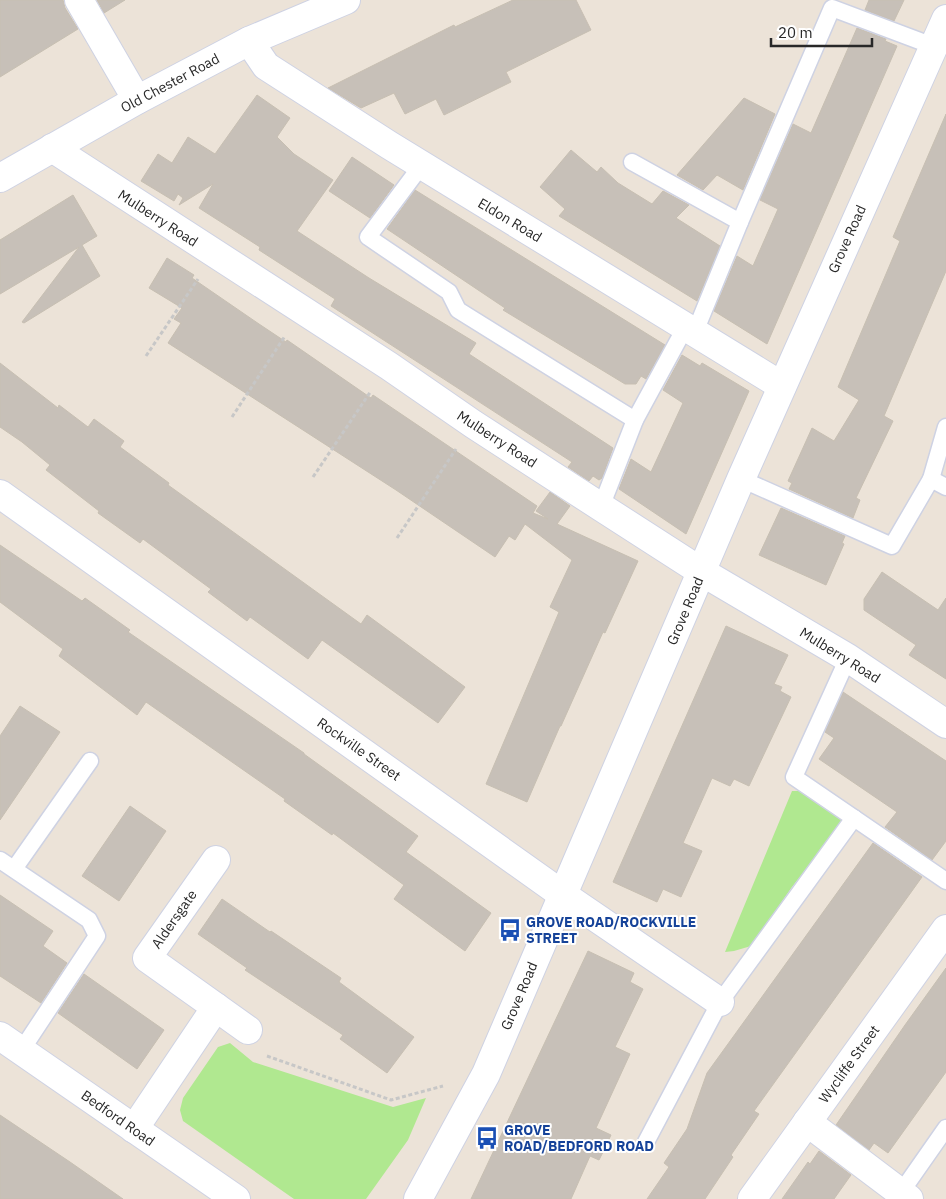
<svg xmlns="http://www.w3.org/2000/svg" width="946" height="1199" font-family="'IBM Plex Sans',sans-serif">
<style>
.green{fill:#b0e890}
.building{fill:#c7c0b8;stroke:#c7bfb2}
.lines{fill:none;stroke-linecap:round;stroke-linejoin:round}
.service-casing{stroke:#ced2e3;stroke-width:19}
.minor-casing{stroke:#ced2e3;stroke-width:30}
.secondary-casing{stroke:#ced2e3;stroke-width:30}
.path{stroke:#c7c7c7;stroke-width:3;stroke-dasharray:4 2.5;stroke-linecap:butt}
.service{stroke:#fff;stroke-width:16}
.minor{stroke:#fff;stroke-width:28}
.secondary{stroke:#fff;stroke-width:28}
.labels{text-anchor:middle;stroke-width:4;stroke-linejoin:round;paint-order:stroke}
.street-label{font-size:14px;fill:#282828;stroke:#fff}
.transit-label{font-size:14px;font-weight:bold;fill:#164399;stroke:#fff;text-anchor:start}
</style>
<rect width="100%" height="100%" fill="#ece3d8"/>
<g class="green">
<path d="M792,791H801L844,821L792,887L751,946L734,951L725,952Z"/>
<path d="M230,1043L253,1062L393,1107L426,1098L408,1140L366,1199H294L183,1121L180,1110L183,1098L218,1047Z"/>
</g>
<g class="building">
<path d="M0,0H63L65,8L78,29L0,77Z"/>
<path d="M97,0H125L104,13Z"/>
<path d="M513,0H576L591,30L506,72L511,82L444,115L436,99L405,114L394,93L361,108L328,88L454,25L455,27Z"/>
<path d="M869,0H904L894,21L865,10Z"/>
<path d="M857,28L886,39L885,41L897,46L767,344L714,311L737,256L753,266L778,209L760,200L793,124L811,133Z"/>
<path d="M257,95L290,118L277,137L294,154L333,180L297,231L369,278L476,343L469,354L613,448L602,478L599,480L593,476L589,481L568,467L572,462L331,306L335,299L259,250L260,247L199,208L213,184L179,205L183,198L178,194L174,201L141,181L158,154L172,163L188,137L215,154Z"/>
<path d="M744,98L775,114L743,190L717,175L703,190L677,175Z"/>
<path d="M946,114V271L884,416L893,421L856,498L860,500L853,518L789,489L792,483L788,481L812,428L834,441L859,400L838,387L900,241L893,237Z"/>
<path d="M571,150L597,172L601,167L618,183L652,204L663,191L689,205L676,218L720,246L697,301L559,216L565,209L540,187Z"/>
<path d="M352,157L394,185L370,218L329,191Z"/>
<path d="M415,190L665,345L646,379L641,376L636,384H625L503,310L505,308L387,229Z"/>
<path d="M73,195L97,236L82,245L100,276L24,323L22,322L79,247L0,294V240Z"/>
<path d="M167,258L194,275L192,278L259,324L286,342L287,340L371,398L373,395L537,506L533,513L548,519L536,511L550,492L570,506L557,524L638,561L605,633L603,632L561,726H560L527,802L486,784L559,612L550,607L572,560L525,524L515,540L509,536L495,557L396,490L168,343L181,323L174,319L182,308L149,288Z"/>
<path d="M682,355L700,366L702,363L749,391L686,534L619,489L631,459L651,472L683,403L663,390Z"/>
<path d="M0,363L58,408L59,405L88,427L94,419L124,441L120,447L169,483L168,485L361,624L367,615L465,687L438,723L322,640L308,659L250,617L247,621L208,592L211,589L143,539L140,543L98,513L99,511L46,470L50,465L22,442L0,427Z"/>
<path d="M781,508L845,536L842,543L844,544L826,585L759,555Z"/>
<path d="M0,545L82,601L85,598L130,630L128,632L304,753V754L418,836L406,852L491,913L465,951L394,899L404,885L333,833L332,835L284,801L285,799L146,702L137,715L59,656L63,649L0,602Z"/>
<path d="M882,572L938,610L946,598V679L909,655L916,645L864,610V599Z"/>
<path d="M726,626L788,655L774,684L782,687L780,691L791,697L749,786L734,779L730,786L712,778L683,843L702,851L681,897L663,889L657,902L613,882Z"/>
<path d="M843,692L946,761V841L932,860L885,827L897,812L819,759L834,738L825,732Z"/>
<path d="M20,706L60,732L0,820V736Z"/>
<path d="M130,806L166,831L119,901L82,876Z"/>
<path d="M873,843L922,877L754,1111L759,1114L731,1155L733,1157L705,1199H647L669,1167L664,1163L687,1129L707,1073Z"/>
<path d="M0,895L53,931L43,946L67,963L41,1003L0,976Z"/>
<path d="M222,899L270,932L271,931L341,978L339,982L414,1037L387,1073L340,1039L343,1035L245,970L247,968L198,934Z"/>
<path d="M588,951L634,973L630,982L643,989L615,1047L630,1054L596,1128L611,1135L605,1148L599,1160L590,1156L571,1199H471Z"/>
<path d="M946,968V1072L888,1153L874,1143L869,1150L836,1125L905,1025Z"/>
<path d="M84,974L164,1030L137,1069L58,1013Z"/>
<path d="M0,1115L70,1162L123,1199H0Z"/>
<path d="M819,1151L851,1175L834,1199H782L808,1162L810,1164Z"/>
</g>
<g class="lines">
<defs>
<g id="service">
<path d="M632,162L740,222"/>
<path d="M421,166L368,237L449,292L458,310L635,420"/>
<path d="M695,332L740,222L832,8L933,46"/>
<path d="M741,479L892,546L931,479L946,487"/>
<path d="M931,479L946,427"/>
<path d="M601,507L635,420L686,326"/>
<path d="M848,658L794,777L946,881"/>
<path d="M0,860L89,920L97,936L21,1051"/>
<path d="M14,869L90,761"/>
<path d="M646,1142L720,1002L854,818"/>
<path d="M897,1198L946,1128"/>
</g>
<g id="minor">
<path d="M79,0L137,100"/>
<path d="M249,41L266,66L389,145L782,386"/>
<path d="M52,148L389,366L473,424L601,507L702,572L848,658L946,724"/>
<path d="M0,494L563,895L720,1002"/>
<path d="M216,860L147,958L248,1030"/>
<path d="M807,1122L909,1199"/>
<path d="M134,1129L216,1007"/>
<path d="M418,1199L486,1074L741,479L946,19"/>
<path d="M752,1199L946,929"/>
</g>
<g id="secondary">
<path d="M0,178L137,100L249,41L346,0"/>
<path d="M0,1036L236,1199"/>
</g>
</defs>
<use href="#service" class="service-casing"/>
<use href="#minor" class="minor-casing"/>
<use href="#secondary" class="secondary-casing"/>
<g class="path">
<path d="M146,356L198,279"/>
<path d="M232,417L285,336"/>
<path d="M313,477L371,391"/>
<path d="M397,538L456,449"/>
<path d="M267,1056L391,1100L443,1086"/>
</g>
<use href="#service" class="service"/>
<use href="#minor" class="minor"/>
<use href="#secondary" class="secondary"/>
</g>
<defs>
<symbol id="bus-bare" viewBox="-9 -9 18 18"><path d="M-5-6H5V4H4V6H2V4H-2V6H-4V4H-5ZM-3.5-4V0h7V-4ZM-3.5 1.2v1.5H-2V1.2ZM2 1.2v1.5H3.5V1.2Z" fill="#1a4fb4" stroke="#fff" stroke-width="2.5" paint-order="stroke"/></symbol>
</defs>
<g fill-rule="evenodd">
<use href="#bus-bare" x="494" y="914" width="32" height="32"/>
<use href="#bus-bare" x="471" y="1122" width="32" height="32"/>
</g>
<g class="labels">
<g class="street-label">
<text transform="translate(170 83) rotate(-28)" y="5">Old Chester Road</text>
<text transform="translate(158 218) rotate(33)" y="5">Mulberry Road</text>
<text transform="translate(510 220) rotate(31)" y="5">Eldon Road</text>
<text transform="translate(847 239) rotate(-66)" y="5">Grove Road</text>
<text transform="translate(497 439) rotate(33)" y="5">Mulberry Road</text>
<text transform="translate(685 611) rotate(-67)" y="5">Grove Road</text>
<text transform="translate(840 655) rotate(32)" y="5">Mulberry Road</text>
<text transform="translate(359 749) rotate(35)" y="5">Rockville Street</text>
<text transform="translate(174 919) rotate(-55)" y="5">Aldersgate</text>
<text transform="translate(519 996) rotate(-67)" y="5">Grove Road</text>
<text transform="translate(849 1064) rotate(-54)" y="5">Wycliffe Street</text>
<text transform="translate(118 1118) rotate(35)" y="5">Bedford Road</text>
</g>
<g class="transit-label">
<text x="526" y="927">GROVE ROAD/ROCKVILLE<tspan x="526" dy="16">STREET</tspan></text>
<text x="504" y="1135">GROVE<tspan x="504" dy="16">ROAD/BEDFORD ROAD</tspan></text>
</g>
</g>
<path d="M771 38v8h101v-8" fill="none" stroke="#282828" stroke-width="2.5"/>
<text x="778" y="38" font-size="15" fill="#282828" stroke="#ffffff" stroke-width="4" paint-order="stroke">20 m</text>
</svg>
